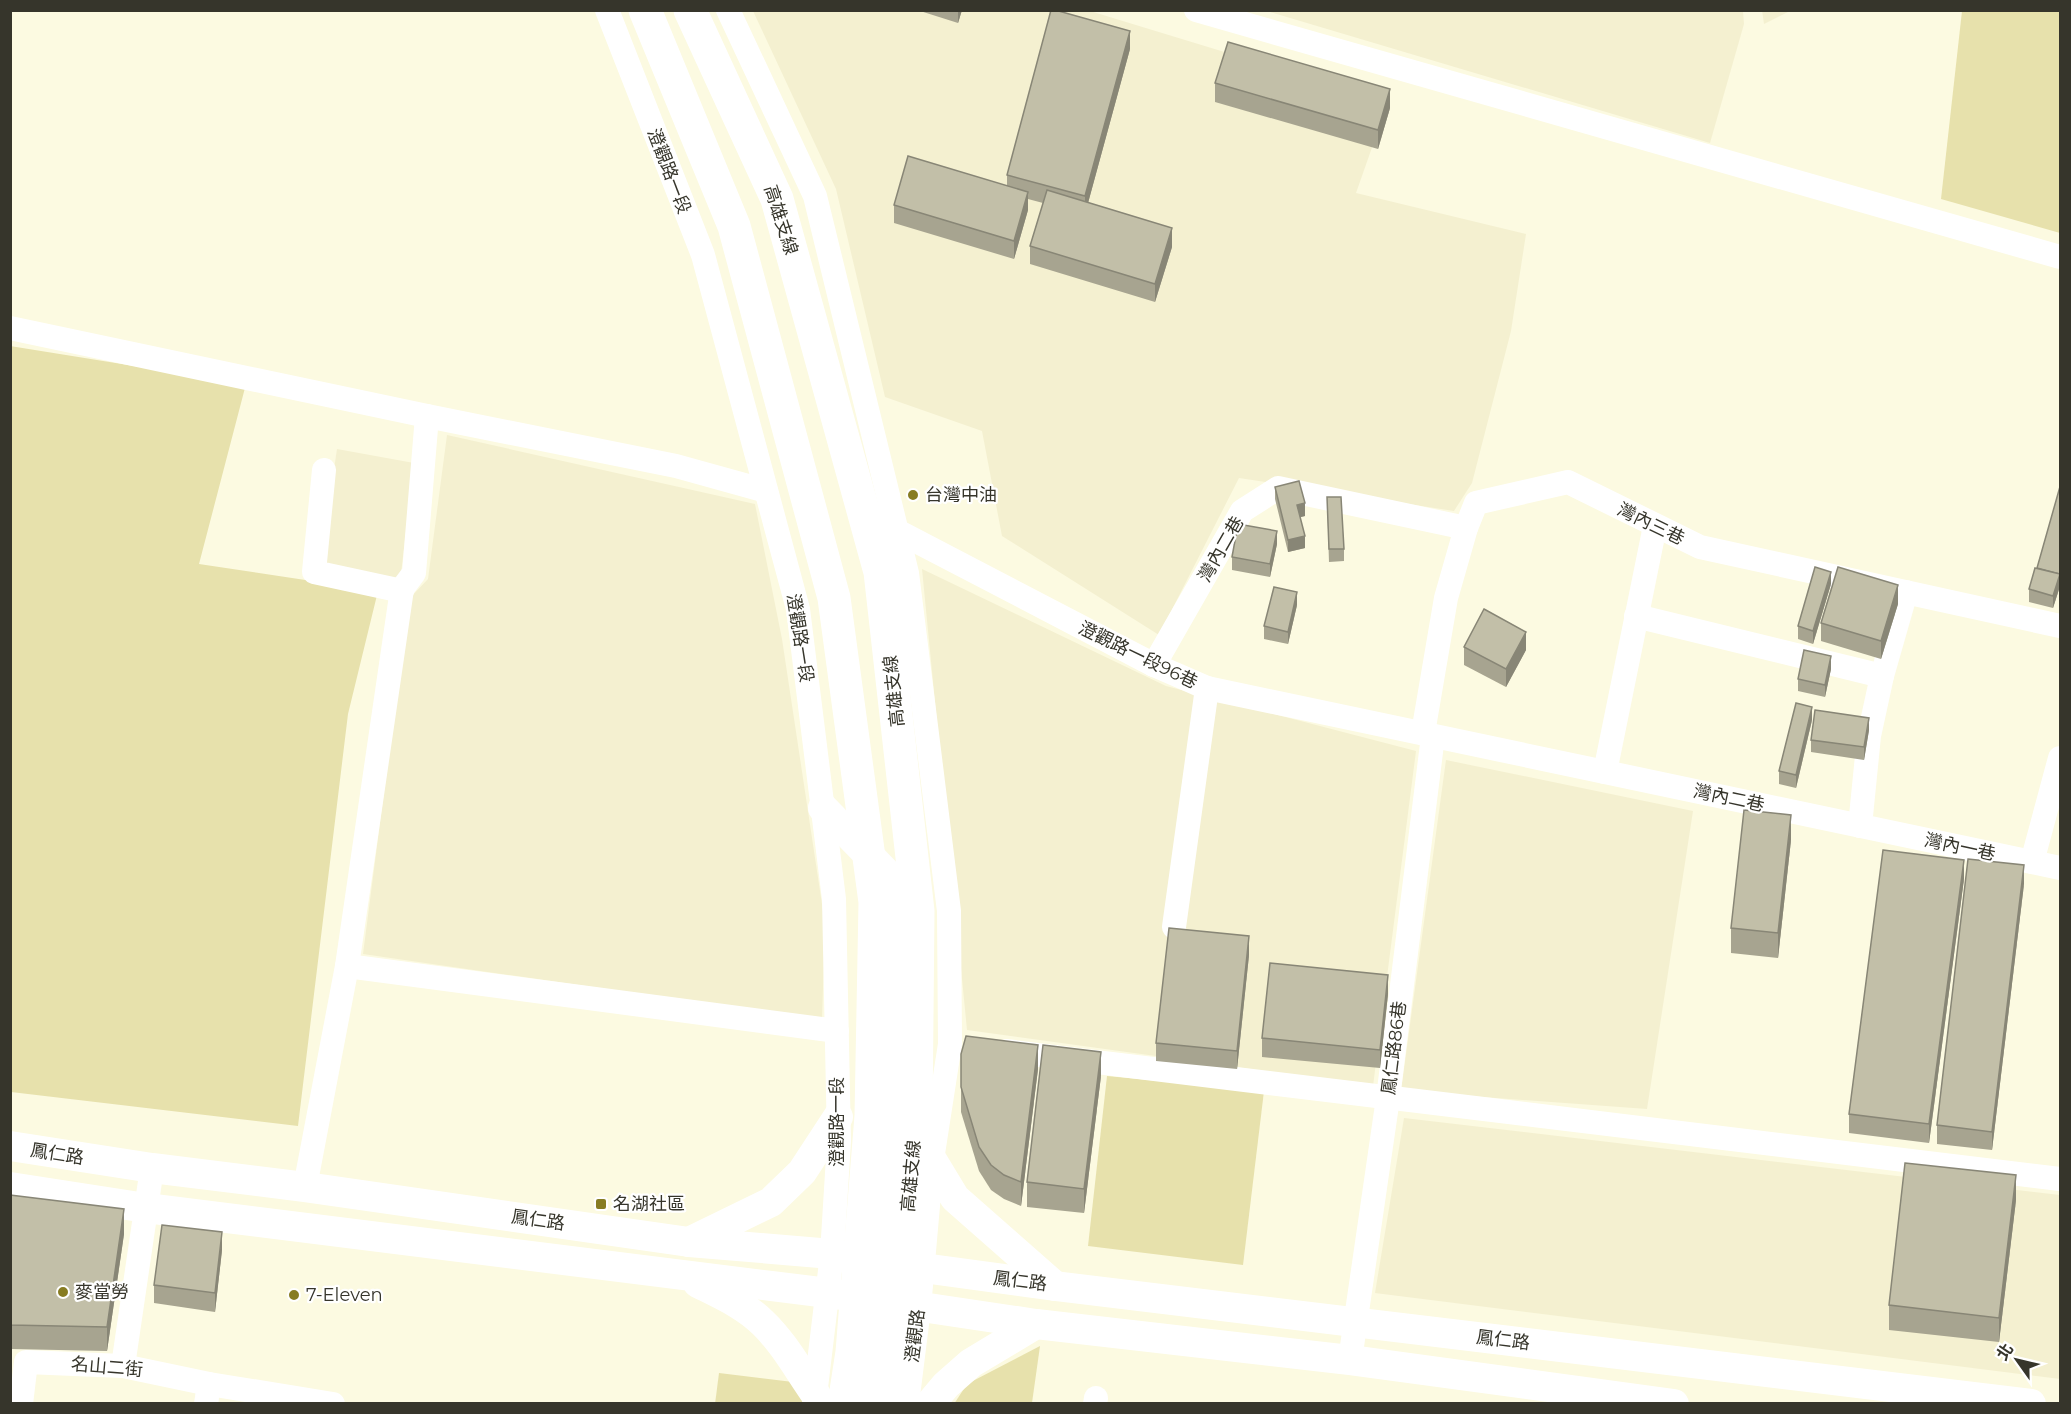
<svg xmlns="http://www.w3.org/2000/svg" width="2071" height="1414" font-family="Montserrat,'Noto Sans TC',sans-serif">
<style>
.built{fill:#f4f0d0}
.green{fill:#e7e1ac}
.lines{fill:none;stroke-linecap:round;stroke-linejoin:round}
.minor{stroke:#fff;stroke-width:24}
.major{stroke:#fff;stroke-width:30}
.highway{stroke:#fff;stroke-width:33}
.wall{fill:#a7a490}
.shaded-wall{fill:#888676}
.building{fill:#c2bfa8;stroke:#888676;stroke-width:1.5}
.poi-dot{fill:#877c22;stroke:#fff;stroke-width:2}
.labels{text-anchor:middle;stroke-width:4.5;stroke-linejoin:round;paint-order:stroke}
.street-label{font-size:18px;fill:#36352b;stroke:#fff}
.poi-label{font-size:18px;fill:#36352b;stroke:#fff;text-anchor:start}
</style>
<rect width="100%" height="100%" fill="#fcfae1"/>
<g class="built">
<path d="M1762,10H1790V11L1764,24Z"/>
<path d="M753,11H1090L1388,102L1356,193L1526,234L1511,331L1472,483L1454,511L1239,478L1159,635L1002,536L982,431L885,397L836,189Z"/>
<path d="M1743,11L1744,24L1710,143L1267,11Z"/>
<path d="M447,435L755,504L782,639L825,924L822,1020L363,954L409,599L428,579Z"/>
<path d="M337,449L414,463L400,582L320,564Z"/>
<path d="M922,569L1166,686L1416,751L1373,1086L967,1030Z"/>
<path d="M1446,760L1693,811L1647,1109L1401,1091Z"/>
<path d="M1404,1118L2060,1195V1379L1375,1293Z"/>
</g>
<g class="green">
<path d="M1962,11H2060V233L1941,199Z"/>
<path d="M10,346L246,384L199,564L378,591L348,714L298,1126L11,1092Z"/>
<path d="M1107,1076L1264,1091L1243,1265L1088,1246Z"/>
<path d="M1040,1346L1032,1403L954,1404L967,1384Z"/>
<path d="M719,1373L793,1382L805,1403L715,1404Z"/>
</g>
<g class="lines">
<g class="minor">
<path d="M607,10L703,255L798,609L834,899L839,1141L832,1254L814,1404"/>
<path d="M728,10L815,196L907,573L949,911L950,1044L932,1160L919,1308L907,1404"/>
<path d="M1196,10L2060,257"/>
<path d="M10,328L427,416L676,466L766,491"/>
<path d="M324,470L314,572L402,591"/>
<path d="M897,531L1154,665L1207,688L2060,868"/>
<path d="M1636,616L1882,676"/>
<path d="M1154,665L1242,511L1278,488L1466,528"/>
<path d="M1423,733L1446,598L1466,528L1476,503L1568,482L1700,547L2060,626"/>
<path d="M1605,772L1655,526"/>
<path d="M1860,826L1869,736L1882,676L1906,592"/>
<path d="M2032,862L2060,758"/>
<path d="M1174,927L1207,688"/>
<path d="M347,966L837,1031"/>
<path d="M1006,1051L2060,1179"/>
<path d="M305,1187L347,966L402,589L414,573L427,416"/>
<path d="M1350,1360L1388,1098L1433,736"/>
<path d="M123,1366L152,1168"/>
<path d="M209,1384L333,1404"/>
<path d="M21,1404L26,1362L123,1366L209,1384L206,1404"/>
<path d="M1095,1404L1096,1398"/>
</g>
<g class="major">
<path d="M823,808L891,878L893,1027L882,1262L887,1281"/>
<path d="M10,1146L152,1168L305,1187L689,1242L832,1254L923,1268L1055,1286L2031,1404"/>
<path d="M932,1160L955,1198L1055,1286"/>
<path d="M10,1187L146,1208L828,1293L1036,1324L1350,1360L1674,1404"/>
<path d="M689,1242L771,1202L802,1172L838,1117"/>
<path d="M698,1283C720,1294 745,1305 763,1323C784,1343 799,1371 816,1395"/>
<path d="M866,1404L878,1301L873,1282"/>
<path d="M930,1404L946,1385L971,1363L1036,1324"/>
</g>
<g class="highway">
<path d="M645,10L734,226L834,598L875,902L871,1116L852,1352L844,1404"/>
<path d="M690,10L777,199L880,572L918,911L916,1118L904,1265L887,1404"/>
</g>
</g>
<g class="wall">
<path d="M917,10H962L958,23Z"/>
<path d="M1130,49L1088,203L1172,247L1155,302L1030,264V246L1043,203L1028,199V210L1014,259L894,223V205L1007,186V175Z"/>
<path d="M1215,83L1390,108L1378,149L1215,102Z"/>
<path d="M2061,483V583L2053,608L2029,602V589L2037,568Z"/>
<path d="M1275,487L1305,516L1300,517L1305,548L1288,552L1275,499Z"/>
<path d="M1327,497L1344,549V561L1329,562Z"/>
<path d="M1277,544L1270,577L1232,570V557Z"/>
<path d="M1831,584L1813,644L1798,639V626Z"/>
<path d="M1898,604L1881,659L1821,641V623Z"/>
<path d="M1297,605L1288,644L1264,639V626Z"/>
<path d="M1464,647L1526,650L1506,687L1464,665Z"/>
<path d="M1831,669L1825,697L1798,691V679Z"/>
<path d="M1812,720L1796,788L1779,784V771Z"/>
<path d="M1869,730L1864,760L1811,752V740Z"/>
<path d="M1791,840L1778,958L1731,953V928Z"/>
<path d="M1964,879L1929,1143L1849,1133V1114Z"/>
<path d="M2024,884L1992,1150L1937,1144V1125Z"/>
<path d="M1249,955L1237,1069L1156,1061V1043Z"/>
<path d="M1388,994L1380,1068L1262,1057V1038Z"/>
<path d="M961,1054L1038,1069L1021,1206L1004,1199L991,1190L979,1171L961,1112Z"/>
<path d="M1101,1076L1084,1213L1027,1207V1182Z"/>
<path d="M10,1195L124,1234L107,1351L10,1349Z"/>
<path d="M2016,1200L1999,1342L1889,1330V1305Z"/>
<path d="M222,1250L215,1312L154,1303V1285Z"/>
</g>
<g class="shaded-wall">
<path d="M958,10H962L958,23Z"/>
<path d="M1130,31V49L1085,214V196Z"/>
<path d="M1390,89V108L1378,149V130Z"/>
<path d="M1028,192V210L1014,259V241Z"/>
<path d="M1172,228V247L1155,302V284Z"/>
<path d="M1305,503V516L1297,518V505Z"/>
<path d="M1277,531V544L1270,577V564Z"/>
<path d="M1305,536V548L1288,552V540Z"/>
<path d="M1831,572V584L1813,644V631Z"/>
<path d="M2060,574L2061,583L2053,608V596Z"/>
<path d="M1898,585V604L1881,659V641Z"/>
<path d="M1297,592V605L1288,644V632Z"/>
<path d="M1526,632V650L1506,687V669Z"/>
<path d="M1831,656V669L1825,697V685Z"/>
<path d="M1812,707V720L1796,788V775Z"/>
<path d="M1869,718V730L1864,760V747Z"/>
<path d="M1791,815V840L1778,958V933Z"/>
<path d="M1964,860V879L1929,1143V1124Z"/>
<path d="M2024,865V884L1992,1150V1132Z"/>
<path d="M1249,936V955L1237,1069V1051Z"/>
<path d="M1388,975V994L1380,1068V1050Z"/>
<path d="M1038,1045V1069L1021,1206V1182Z"/>
<path d="M1101,1052V1076L1084,1213V1189Z"/>
<path d="M2016,1175V1200L1999,1342V1318Z"/>
<path d="M124,1209V1234L107,1351V1327Z"/>
<path d="M222,1232V1250L215,1312V1293Z"/>
</g>
<g class="building">
<path d="M1051,10H1055L1130,31L1085,196L1007,175Z"/>
<path d="M1228,42L1390,89L1378,130L1215,83Z"/>
<path d="M908,156L1028,192L1014,241L894,205Z"/>
<path d="M1047,190L1172,228L1155,284L1030,246Z"/>
<path d="M1299,481L1305,503L1297,505L1305,536L1288,540L1275,487Z"/>
<path d="M2061,483V577L2060,581V574L2037,568Z"/>
<path d="M1327,497H1341L1344,549H1329Z"/>
<path d="M1238,524L1277,531L1270,564L1232,557Z"/>
<path d="M1815,567L1831,572L1813,631L1798,626Z"/>
<path d="M1838,567L1898,585L1881,641L1821,623Z"/>
<path d="M2035,568L2060,574L2053,596L2029,589Z"/>
<path d="M1274,587L1297,592L1288,632L1264,626Z"/>
<path d="M1484,609L1526,632L1506,669L1464,647Z"/>
<path d="M1804,650L1831,656L1825,685L1798,679Z"/>
<path d="M1796,703L1812,707L1796,775L1779,771Z"/>
<path d="M1815,710L1869,718L1864,747L1811,740Z"/>
<path d="M1744,810L1791,815L1778,933L1731,928Z"/>
<path d="M1883,850L1964,860L1929,1124L1849,1114Z"/>
<path d="M1968,859L2024,865L1992,1132L1937,1125Z"/>
<path d="M1169,928L1249,936L1237,1051L1156,1043Z"/>
<path d="M1270,963L1388,975L1380,1050L1262,1038Z"/>
<path d="M966,1036L1038,1045L1021,1182L1004,1175L991,1165L979,1147L961,1087V1054Z"/>
<path d="M1043,1045L1101,1052L1084,1189L1027,1182Z"/>
<path d="M1905,1163L2016,1175L1999,1318L1889,1305Z"/>
<path d="M10,1195L124,1209L107,1327L10,1325Z"/>
<path d="M162,1225L222,1232L215,1293L154,1285Z"/>
</g>
<g class="poi-dot">
<circle cx="913" cy="495" r="6"/>
<rect x="595" y="1198" width="12" height="12" rx="3"/>
<circle cx="63" cy="1292" r="6"/>
<circle cx="294" cy="1295" r="6"/>
</g>
<g class="labels">
<g class="street-label">
<text transform="translate(669 171) rotate(69)" y="6">澄觀路一段</text>
<text transform="translate(781 220) rotate(72)" y="6">高雄支線</text>
<text transform="translate(1651 524) rotate(26)" y="6">灣內三巷</text>
<text transform="translate(1221 549) rotate(-60)" y="6">灣內二巷</text>
<text transform="translate(800 638) rotate(81)" y="6">澄觀路一段</text>
<text transform="translate(1138 655) rotate(26)" y="6">澄觀路一段96巷</text>
<text transform="translate(894 691) rotate(-96)" y="6">高雄支線</text>
<text transform="translate(1729 798) rotate(12)" y="6">灣內二巷</text>
<text transform="translate(1960 847) rotate(12)" y="6">灣內一巷</text>
<text transform="translate(1394 1048) rotate(-83)" y="6">鳳仁路86巷</text>
<text transform="translate(837 1122) rotate(-90)" y="6">澄觀路一段</text>
<text transform="translate(57 1154) rotate(9)" y="6">鳳仁路</text>
<text transform="translate(911 1176) rotate(-85)" y="6">高雄支線</text>
<text transform="translate(538 1220) rotate(8)" y="6">鳳仁路</text>
<text transform="translate(1020 1281) rotate(7)" y="6">鳳仁路</text>
<text transform="translate(915 1336) rotate(-83)" y="6">澄觀路</text>
<text transform="translate(1503 1340) rotate(7)" y="6">鳳仁路</text>
<text transform="translate(107 1367) rotate(5)" y="6">名山二街</text>
</g>
<g class="poi-label">
<text x="925" y="501">台灣中油</text>
<text x="613" y="1210">名湖社區</text>
<text x="75" y="1298">麥當勞</text>
<text x="306" y="1301">7-Eleven</text>
</g>
</g>
<rect width="2071" height="1414" fill="none" stroke="#36352b" stroke-width="24"/>
<g transform="translate(2017 1360) rotate(304)" stroke="#ffffff" stroke-width="4.5" paint-order="stroke">
<path d="M0-4.5L10 22L0 15L-10 22Z" fill="#36352b"/>
<text y="-9" font-size="16" font-weight="bold" text-anchor="middle" fill="#36352b">北</text>
</g>
</svg>
